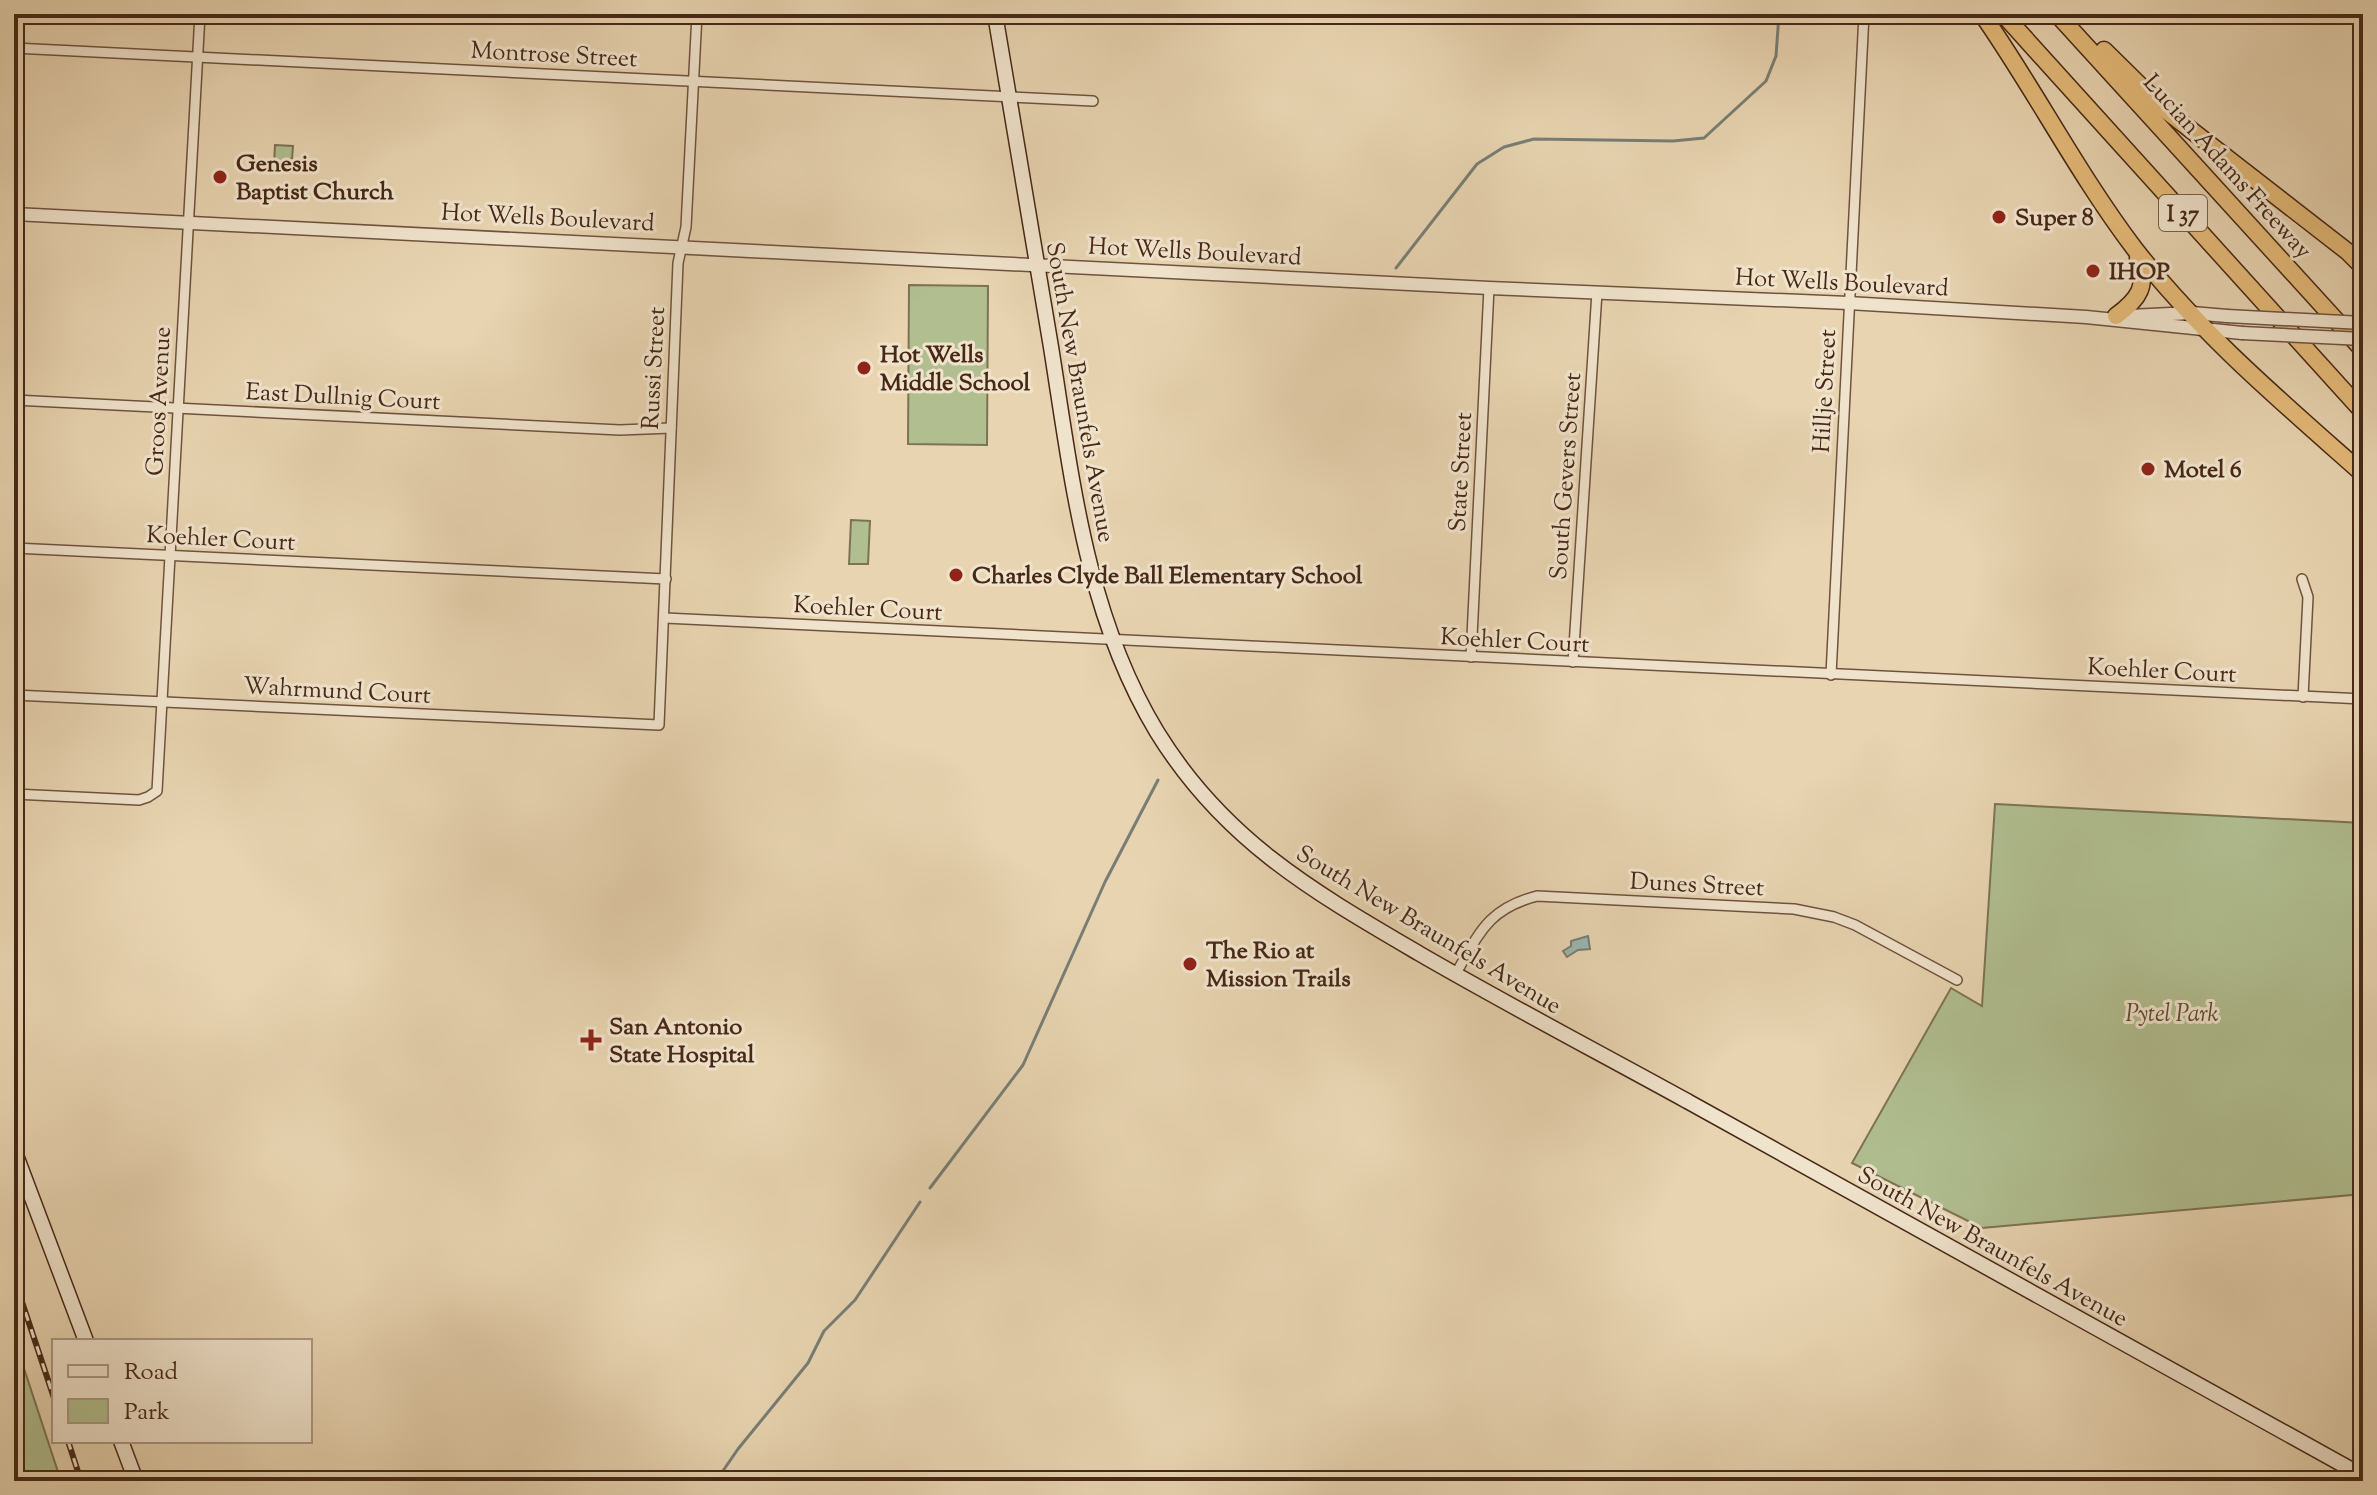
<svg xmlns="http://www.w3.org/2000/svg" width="2377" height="1495" font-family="'Sorts Mill Goudy',serif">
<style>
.green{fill:#b0be90;stroke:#7c7354;stroke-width:2}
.water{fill:#99b7b3;stroke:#787e75;stroke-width:2}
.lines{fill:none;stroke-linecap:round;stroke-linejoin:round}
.stream{stroke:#787e75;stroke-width:3}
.minor-casing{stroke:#6f533e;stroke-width:12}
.tertiary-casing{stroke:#6f533e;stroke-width:15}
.secondary-casing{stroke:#472817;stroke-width:17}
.motorway-casing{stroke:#472817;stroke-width:19}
.minor{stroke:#f0e3cc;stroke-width:9}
.tertiary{stroke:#f0e3cc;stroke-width:12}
.secondary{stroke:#f0e3cc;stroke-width:14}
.motorway{stroke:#e4ba78;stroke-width:16}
.rail-casing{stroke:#472817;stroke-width:6}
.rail{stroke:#f0e3cc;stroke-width:3;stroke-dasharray:9;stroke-linecap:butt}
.tertiary-bridge-casing{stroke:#6f533e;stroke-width:15;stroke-linecap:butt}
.tertiary-bridge{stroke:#f0e3cc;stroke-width:12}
.poi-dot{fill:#8f2418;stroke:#f0e3cc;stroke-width:3}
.labels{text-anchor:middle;stroke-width:6;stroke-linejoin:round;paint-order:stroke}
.shield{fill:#f0e3cc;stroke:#7a604d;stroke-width:2}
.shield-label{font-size:22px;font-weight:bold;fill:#472817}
.street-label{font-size:24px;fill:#472817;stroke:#f0e3cc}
.poi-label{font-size:24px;font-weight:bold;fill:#472817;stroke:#f0e3cc;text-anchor:start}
.park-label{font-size:24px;font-style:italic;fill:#5c462f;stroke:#f0e3cc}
</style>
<rect width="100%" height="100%" fill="#e8d4b1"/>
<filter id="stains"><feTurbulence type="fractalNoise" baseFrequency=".0025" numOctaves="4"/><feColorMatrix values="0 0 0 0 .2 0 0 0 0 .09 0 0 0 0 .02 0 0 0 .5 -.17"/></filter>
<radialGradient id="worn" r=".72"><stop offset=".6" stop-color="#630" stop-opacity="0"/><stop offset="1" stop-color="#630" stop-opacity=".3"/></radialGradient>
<g class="green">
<path d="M275,145L293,146L292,159H286V164H274Z"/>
<path d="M909,285L988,286L987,445L908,444Z"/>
<path d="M851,520L870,521L868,564H849Z"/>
<path d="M1995,804L2363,823V1194L1982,1228L1852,1163L1951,988L1982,1006Z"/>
<path d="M14,1338L61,1481H14Z"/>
</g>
<path class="water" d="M1588,936L1590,949L1578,950L1567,957L1563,951L1571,946V941Z"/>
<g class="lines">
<g class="stream">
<path d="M1396,268L1477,164L1504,147L1534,139L1673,141L1704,138L1766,81L1776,56L1779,14"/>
<path d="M930,1188L1023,1065L1105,882L1158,780"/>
<path d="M716,1481L738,1449L808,1363L824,1331L855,1300L920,1202"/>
</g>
<defs>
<g id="minor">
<path d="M14,48L1093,101"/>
<path d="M14,400L620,430L671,428"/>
<path d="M14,548L666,579"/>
<path d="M2302,579L2308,597L2303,697"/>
<path d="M665,618L2363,699"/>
<path d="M1471,657L1489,288"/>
<path d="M1573,662L1597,292"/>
<path d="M1831,675L1864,14"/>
<path d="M14,695L659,725L678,263L686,227L697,14"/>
<path d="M14,794L139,800L148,797L157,791L200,14"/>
<path d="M1455,975C1479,934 1487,909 1537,896L1794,909L1834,917L1855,925L1957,980"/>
</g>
<g id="tertiary">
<path d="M14,214L1489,288L1848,303L2086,317L2242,333"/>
<path d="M2129,316L2192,313L2227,316"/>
</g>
<g id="secondary">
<path d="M995,14C1013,125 1032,236 1051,347C1072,479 1086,615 1157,732C1224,841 1314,892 1420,954C1508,1005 1598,1052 1687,1101C1912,1227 2137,1353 2363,1476"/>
<path d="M14,1150L86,1341"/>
<path d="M121,1441L136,1481"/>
</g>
<g id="motorway">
<path d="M1982,14C2035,90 2078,174 2134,248C2200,333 2283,403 2363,474"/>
<path d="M2003,14L2363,412"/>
<path d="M2057,14L2363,350"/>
<path d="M2104,50L2164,109L2348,252L2363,267"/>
<path d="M2116,316C2139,299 2148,286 2138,258"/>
</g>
</defs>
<use href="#minor" class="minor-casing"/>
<use href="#tertiary" class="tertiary-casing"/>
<use href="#secondary" class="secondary-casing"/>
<use href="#motorway" class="motorway-casing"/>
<use href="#minor" class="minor"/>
<use href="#tertiary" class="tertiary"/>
<use href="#secondary" class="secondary"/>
<use href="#motorway" class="motorway"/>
<defs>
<g id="rail">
<path d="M14,1278L54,1398"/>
<path d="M68,1441L81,1481"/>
</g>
</defs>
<use href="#rail" class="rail-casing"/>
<use href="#rail" class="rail"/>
<defs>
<g id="tertiary-bridge">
<path d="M2227,316L2363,323"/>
<path d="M2242,333L2363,339"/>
</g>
</defs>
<use href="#tertiary-bridge" class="tertiary-bridge-casing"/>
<use href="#tertiary-bridge" class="tertiary-bridge"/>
</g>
<g class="poi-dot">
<circle cx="220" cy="177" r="8"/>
<circle cx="1999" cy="217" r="8"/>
<circle cx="2093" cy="271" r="8"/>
<circle cx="864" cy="368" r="8"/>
<circle cx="2148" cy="469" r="8"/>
<circle cx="956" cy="575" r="8"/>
<circle cx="1190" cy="964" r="8"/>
<path d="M587 1028h8v8h8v8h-8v8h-8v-8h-8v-8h8z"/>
</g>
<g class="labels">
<rect class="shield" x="2159" y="195" width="48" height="36" rx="6"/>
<g class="shield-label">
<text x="2183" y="221">I 37</text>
</g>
<g class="street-label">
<text transform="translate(554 54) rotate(3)" y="8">Montrose Street</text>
<text transform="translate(2228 166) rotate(48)" y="8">Lucian Adams Freeway</text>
<text transform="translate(548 217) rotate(3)" y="8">Hot Wells Boulevard</text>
<text transform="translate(1195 251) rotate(3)" y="8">Hot Wells Boulevard</text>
<text transform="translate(1842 282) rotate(3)" y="8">Hot Wells Boulevard</text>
<text transform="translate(653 368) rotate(-87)" y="8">Russi Street</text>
<text transform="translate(1824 391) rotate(-87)" y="8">Hillje Street</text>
<text transform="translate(1081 392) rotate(80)" y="8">South New Braunfels Avenue</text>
<text transform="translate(343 396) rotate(3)" y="8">East Dullnig Court</text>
<text transform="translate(158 401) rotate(-87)" y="8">Groos Avenue</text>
<text transform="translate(1460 472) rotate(-87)" y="8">State Street</text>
<text transform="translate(1565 476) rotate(-86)" y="8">South Gevers Street</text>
<text transform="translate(221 538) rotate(3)" y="8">Koehler Court</text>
<text transform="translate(868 608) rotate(3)" y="8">Koehler Court</text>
<text transform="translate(1515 640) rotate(3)" y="8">Koehler Court</text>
<text transform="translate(2162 670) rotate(3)" y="8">Koehler Court</text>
<text transform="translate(337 690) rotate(3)" y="8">Wahrmund Court</text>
<text transform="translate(1697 884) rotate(3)" y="8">Dunes Street</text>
<text transform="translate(1429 929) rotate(31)" y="8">South New Braunfels Avenue</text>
<text transform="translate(1993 1246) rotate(29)" y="8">South New Braunfels Avenue</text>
</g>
<g class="poi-label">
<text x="236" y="171">Genesis<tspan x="236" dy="28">Baptist Church</tspan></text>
<text x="2015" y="225">Super 8</text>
<text x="2109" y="279">IHOP</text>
<text x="880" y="362">Hot Wells<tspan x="880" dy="28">Middle School</tspan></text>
<text x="2164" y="477">Motel 6</text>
<text x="972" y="583">Charles Clyde Ball Elementary School</text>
<text x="1206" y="958">The Rio at<tspan x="1206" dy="28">Mission Trails</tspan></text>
<text x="609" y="1034">San Antonio<tspan x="609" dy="28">State Hospital</tspan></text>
</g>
<g class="park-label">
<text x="2172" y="1021">Pytel Park</text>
</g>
</g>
<rect width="2377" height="1495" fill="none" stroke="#e8d4b1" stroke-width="48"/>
<rect x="16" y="16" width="2345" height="1463" fill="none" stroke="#472817" stroke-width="4"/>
<rect x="24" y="24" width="2329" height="1447" fill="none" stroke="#472817" stroke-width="2"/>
<rect x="52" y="1339" width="260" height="104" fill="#f0e3cc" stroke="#ac9884" stroke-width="2"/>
<rect x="68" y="1365" width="40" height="12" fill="#f0e3cc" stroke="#ac9884" stroke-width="2"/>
<text x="124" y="1379" font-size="24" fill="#472817">Road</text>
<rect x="68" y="1399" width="40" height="24" fill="#b0be90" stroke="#ac9884" stroke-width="2"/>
<text x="124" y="1419" font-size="24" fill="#472817">Park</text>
<rect width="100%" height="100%" filter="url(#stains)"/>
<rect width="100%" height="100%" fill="url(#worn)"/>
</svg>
